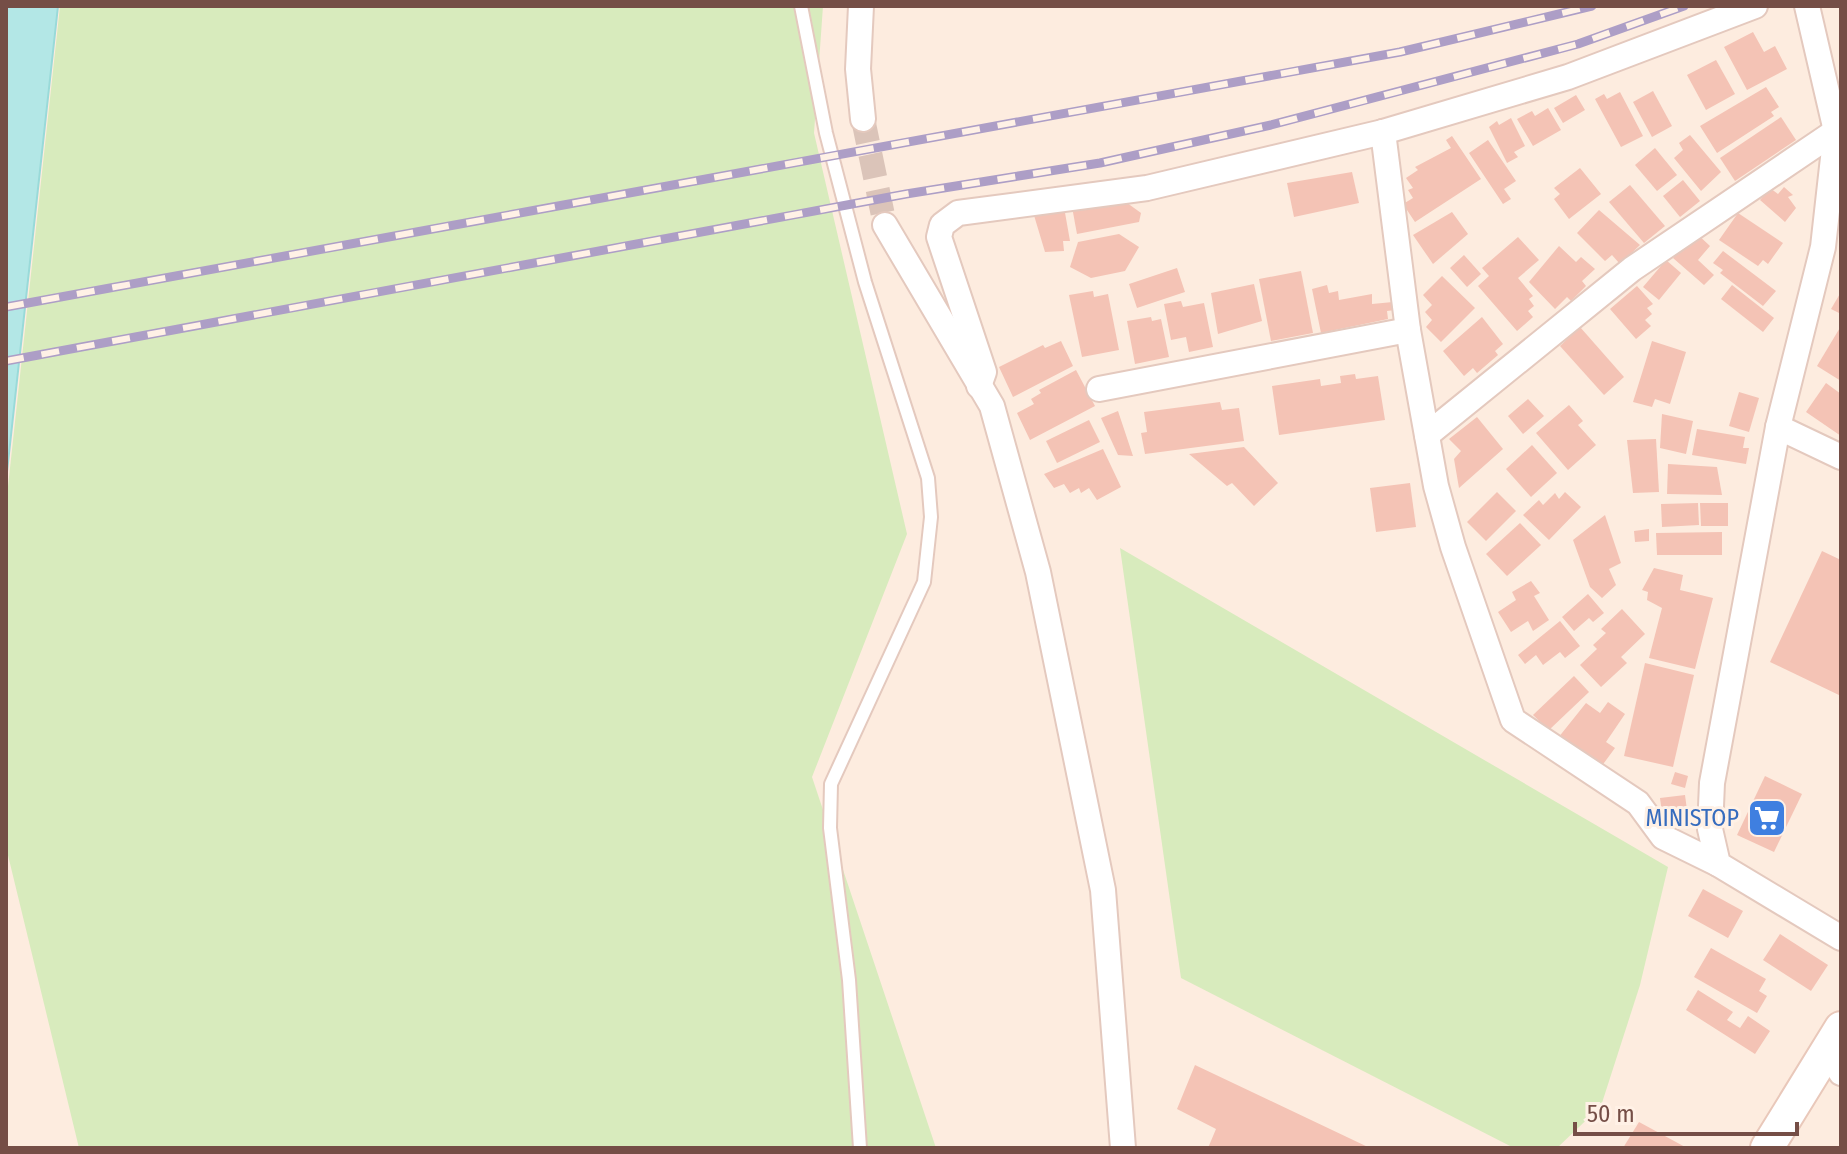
<svg xmlns="http://www.w3.org/2000/svg" width="1847" height="1154" font-family="'Fira Sans Condensed',sans-serif">
<style>
.green{fill:#d8ebbd}
.water{fill:#b3e7e6;stroke:#99dad9;stroke-width:2}
.building{fill:#f4c3b5}
.lines{fill:none;stroke-linecap:round;stroke-linejoin:round}
.minor-tunnel{stroke:#dbc4b9;stroke-width:24;stroke-dasharray:24 12;stroke-linecap:butt}
.service-casing{stroke:#e4c9be;stroke-width:16}
.minor-casing{stroke:#e4c9be;stroke-width:28}
.secondary-casing{stroke:#e9c8ba;stroke-width:36}
.service{stroke:#fff;stroke-width:12}
.minor{stroke:#fff;stroke-width:24}
.secondary{stroke:#fff;stroke-width:32}
.rail-casing{stroke:#ad9ec6;stroke-width:9}
.rail{stroke:#fff1e6;stroke-width:6;stroke-dasharray:18;stroke-linecap:butt}
.labels{text-anchor:middle;stroke-width:6;stroke-linejoin:round;paint-order:stroke}
.shop-label{font-size:24px;fill:#366cbe;stroke:#fff1e6;text-anchor:end}
</style>
<rect width="100%" height="100%" fill="#fdecdf"/>
<g class="green">
<path d="M60,6H823L814,133L907,534L812,777L936,1148H79L6,847V505Z"/>
<path d="M1120,548L1668,867L1640,985L1601,1106L1557,1148H1514L1181,978Z"/>
</g>
<path class="water" d="M6,6H58L6,481Z"/>
<g class="building">
<path d="M1753,32L1764,52L1775,46L1787,69L1747,90L1724,47Z"/>
<path d="M1716,60L1735,94L1706,110L1687,75Z"/>
<path d="M1766,87L1779,107L1771,112L1774,116L1717,153L1700,126Z"/>
<path d="M1653,91L1672,126L1652,137L1633,102Z"/>
<path d="M1620,92L1643,136L1621,147L1595,99L1604,94L1607,99Z"/>
<path d="M1576,95L1585,110L1563,123L1554,108Z"/>
<path d="M1548,108L1561,130L1533,146L1517,119L1532,111L1535,116Z"/>
<path d="M1781,117L1796,140L1735,181L1720,158Z"/>
<path d="M1511,118L1525,146L1514,152L1518,157L1507,163L1489,127L1497,121L1499,125Z"/>
<path d="M1690,135L1721,172L1701,191L1674,158L1683,150L1679,143Z"/>
<path d="M1452,136L1481,179L1415,222L1403,204L1413,198L1408,190L1413,188L1406,178L1418,170L1415,167L1451,148L1446,140Z"/>
<path d="M1488,140L1516,181L1504,189L1511,199L1503,204L1469,153Z"/>
<path d="M1655,148L1677,175L1657,191L1635,165Z"/>
<path d="M1580,168L1601,194L1569,219L1554,199L1560,194L1554,188Z"/>
<path d="M1352,172L1359,203L1294,217L1287,183Z"/>
<path d="M1683,180L1700,201L1680,217L1663,196Z"/>
<path d="M1630,185L1665,226L1644,243L1609,202Z"/>
<path d="M1784,187L1793,195L1788,197L1796,208L1785,222L1760,200L1770,188L1778,194Z"/>
<path d="M1123,200L1141,213L1139,222L1077,234L1072,207Z"/>
<path d="M1064,207L1070,241H1063L1064,251L1045,252L1033,212Z"/>
<path d="M1599,210L1640,245L1620,264L1612,255L1605,261L1577,233Z"/>
<path d="M1452,212L1468,234L1433,264L1413,235Z"/>
<path d="M1738,213L1783,243L1768,264L1763,260L1758,266L1719,240Z"/>
<path d="M1696,233L1710,246L1698,260L1714,275L1704,285L1673,258Z"/>
<path d="M1119,234L1139,247L1125,271L1091,278L1070,267L1078,242Z"/>
<path d="M1518,237L1539,260L1518,278L1533,296L1529,299L1534,306L1528,311L1533,317L1517,331L1478,286L1489,276L1482,268Z"/>
<path d="M1559,246L1576,262L1581,257L1595,269L1582,281L1586,286L1571,301L1567,297L1555,309L1529,282Z"/>
<path d="M1723,251L1776,291L1763,306L1720,273L1723,270L1713,263Z"/>
<path d="M1464,255L1481,274L1467,287L1450,268Z"/>
<path d="M1666,260L1681,273L1659,300L1643,287Z"/>
<path d="M1177,268L1185,292L1137,308L1129,284Z"/>
<path d="M1301,271L1313,333L1271,341L1259,279Z"/>
<path d="M1442,276L1475,308L1441,342L1426,327L1432,320L1425,312L1432,305L1423,295Z"/>
<path d="M1254,284L1262,321L1218,334L1211,293Z"/>
<path d="M1327,285L1329,293L1338,291L1339,300L1372,294V304L1393,302L1395,310L1387,311L1388,319L1321,333L1312,289Z"/>
<path d="M1732,285L1774,318L1763,332L1721,299Z"/>
<path d="M1637,286L1653,304L1647,308L1652,314L1645,320L1651,326L1636,339L1610,309Z"/>
<path d="M1093,291L1094,297L1108,294L1119,350L1082,357L1069,295Z"/>
<path d="M1841,292V314L1831,309Z"/>
<path d="M1181,301L1183,307L1204,303L1213,347L1189,352L1186,337L1171,340L1164,304Z"/>
<path d="M1151,317L1152,321L1161,319L1169,357L1135,364L1127,321Z"/>
<path d="M1482,317L1503,344L1495,351L1498,355L1477,373L1473,368L1464,376L1443,351Z"/>
<path d="M1841,326V381L1817,366Z"/>
<path d="M1580,327L1624,377L1604,395L1560,346Z"/>
<path d="M1061,341L1073,366L1013,397L999,367L1043,345L1045,348Z"/>
<path d="M1652,341L1686,352L1670,404L1655,399L1652,407L1633,402Z"/>
<path d="M1076,370L1095,406L1030,440L1017,413L1034,404L1031,399L1041,393L1039,390Z"/>
<path d="M1355,374L1356,379L1378,376L1385,420L1279,435L1272,386L1320,379L1321,386L1341,383L1340,376Z"/>
<path d="M1826,383L1841,394V436L1806,412Z"/>
<path d="M1739,392L1759,398L1749,432L1729,426Z"/>
<path d="M1528,399L1544,416L1523,434L1508,416Z"/>
<path d="M1220,402L1222,410L1239,408L1244,441L1145,454L1141,433L1147,432L1144,412Z"/>
<path d="M1569,405L1583,421L1578,425L1596,445L1568,470L1536,433Z"/>
<path d="M1118,411L1133,456L1118,455L1101,418Z"/>
<path d="M1662,414L1693,421L1686,454L1660,448Z"/>
<path d="M1477,417L1503,449L1459,488L1454,459L1461,451L1449,439Z"/>
<path d="M1089,420L1100,442L1057,463L1046,441Z"/>
<path d="M1697,429L1745,437L1743,448H1749L1746,464L1692,455Z"/>
<path d="M1656,439L1659,492L1633,493L1627,440Z"/>
<path d="M1532,445L1557,473L1531,497L1506,469Z"/>
<path d="M1244,447L1278,483L1254,506L1232,483L1227,486L1189,454Z"/>
<path d="M1103,449L1121,487L1097,500L1089,488L1081,493L1079,488L1070,493L1064,484L1054,488L1044,474Z"/>
<path d="M1668,464L1717,467L1722,495L1667,494Z"/>
<path d="M1410,483L1416,527L1376,532L1370,488Z"/>
<path d="M1497,492L1516,511L1486,541L1467,522Z"/>
<path d="M1565,492L1581,507L1549,540L1523,515L1539,500L1543,505L1555,493L1559,499Z"/>
<path d="M1698,503L1699,525L1662,527L1661,504Z"/>
<path d="M1700,503H1728V526H1701Z"/>
<path d="M1605,515L1621,563L1609,569L1616,585L1602,598L1590,587L1573,540Z"/>
<path d="M1520,523L1541,545L1507,576L1486,554Z"/>
<path d="M1649,529V541L1635,542L1634,531Z"/>
<path d="M1722,532V555H1657L1656,533Z"/>
<path d="M1822,551L1841,560V696L1770,662Z"/>
<path d="M1654,568L1683,575L1680,590L1713,598L1695,669L1649,658L1662,608L1647,600L1648,592L1642,590Z"/>
<path d="M1531,581L1540,593L1534,596L1549,620L1533,631L1528,621L1511,632L1498,612L1516,600L1512,592Z"/>
<path d="M1588,594L1604,613L1593,622L1589,618L1574,631L1562,617Z"/>
<path d="M1622,609L1645,634L1621,657L1627,663L1601,687L1580,665L1597,649L1593,645L1606,633L1601,629Z"/>
<path d="M1560,621L1580,646L1565,658L1560,652L1543,665L1536,655L1525,664L1518,655Z"/>
<path d="M1645,663L1694,675L1673,767L1624,756Z"/>
<path d="M1574,676L1589,692L1549,730L1533,715Z"/>
<path d="M1608,702L1625,714L1606,742L1615,748L1601,767L1558,738L1586,703L1600,713Z"/>
<path d="M1675,772L1688,776L1685,788L1671,784Z"/>
<path d="M1765,776L1802,794L1774,852L1737,835Z"/>
<path d="M1685,795L1687,810L1662,813L1660,798Z"/>
<path d="M1703,889L1743,911L1728,938L1688,916Z"/>
<path d="M1780,934L1828,965L1811,991L1763,960Z"/>
<path d="M1711,948L1766,979L1759,991L1767,996L1757,1013L1694,977Z"/>
<path d="M1698,990L1733,1012L1727,1020L1740,1028L1748,1016L1770,1031L1755,1054L1686,1010Z"/>
<path d="M1195,1065L1370,1148H1208L1216,1129L1177,1109Z"/>
<path d="M1639,1122L1687,1148H1623Z"/>
</g>
<g class="lines">
<path class="minor-tunnel" d="M863,119L885,225"/>
<defs>
<path id="service" d="M801,6L826,133L865,282L928,478L931,517L924,582L831,784L830,828L849,980L860,1148"/>
<g id="minor">
<path d="M861,6L858,69L863,119"/>
<path d="M1807,6L1836,131L1823,247L1778,427L1712,783L1710,829L1718,864L1841,938"/>
<path d="M1383,132L1408,330L1436,486L1453,547L1513,720L1638,803L1663,837L1718,864"/>
<path d="M885,225L992,406L1038,572L1103,890L1123,1148"/>
<path d="M979,386L984,372L939,237L942,225L958,213L1147,188L1383,132L1568,77L1755,6"/>
<path d="M1099,389L1408,330"/>
<path d="M1778,427L1841,457"/>
<path d="M1427,435L1632,269L1836,131"/>
<path d="M1826,1049L1841,1073"/>
</g>
<path id="secondary" d="M1767,1148L1841,1028"/>
</defs>
<use href="#service" class="service-casing"/>
<use href="#minor" class="minor-casing"/>
<use href="#secondary" class="secondary-casing"/>
<use href="#service" class="service"/>
<use href="#minor" class="minor"/>
<use href="#secondary" class="secondary"/>
<defs>
<g id="rail">
<path d="M6,307L1400,52L1592,6"/>
<path d="M6,361L906,194L1100,163L1271,125L1578,44L1684,6"/>
</g>
</defs>
<use href="#rail" class="rail-casing"/>
<use href="#rail" class="rail"/>
</g>
<defs>
<symbol id="supermarket-square" viewBox="-11 -11 22 22"><rect x="-9" y="-9" width="18" height="18" rx="4" fill="#3f7fe0" stroke="#fff1e6"/><path d="M-6-5.5h2.5l.6 2H6L4.5 2H-2.5L-4.4-4H-6ZM-1.5 3.2a1.3 1.3 0 1 0 .1 0ZM3 3.2a1.3 1.3 0 1 0 .1 0Z" fill="#fff"/></symbol>
</defs>
<g fill-rule="evenodd">
<use href="#supermarket-square" x="1745" y="796" width="44" height="44"/>
</g>
<g class="labels">
<g class="shop-label">
<text x="1739" y="826">MINISTOP</text>
</g>
</g>
<rect width="1847" height="1154" fill="none" stroke="#754e46" stroke-width="16"/>
<path d="M1575 1122v12h222v-12" fill="none" stroke="#754e46" stroke-width="4"/>
<text x="1587" y="1122" font-size="24" fill="#754e46" stroke="#fff1e6" stroke-width="6" paint-order="stroke">50 m</text>
</svg>
